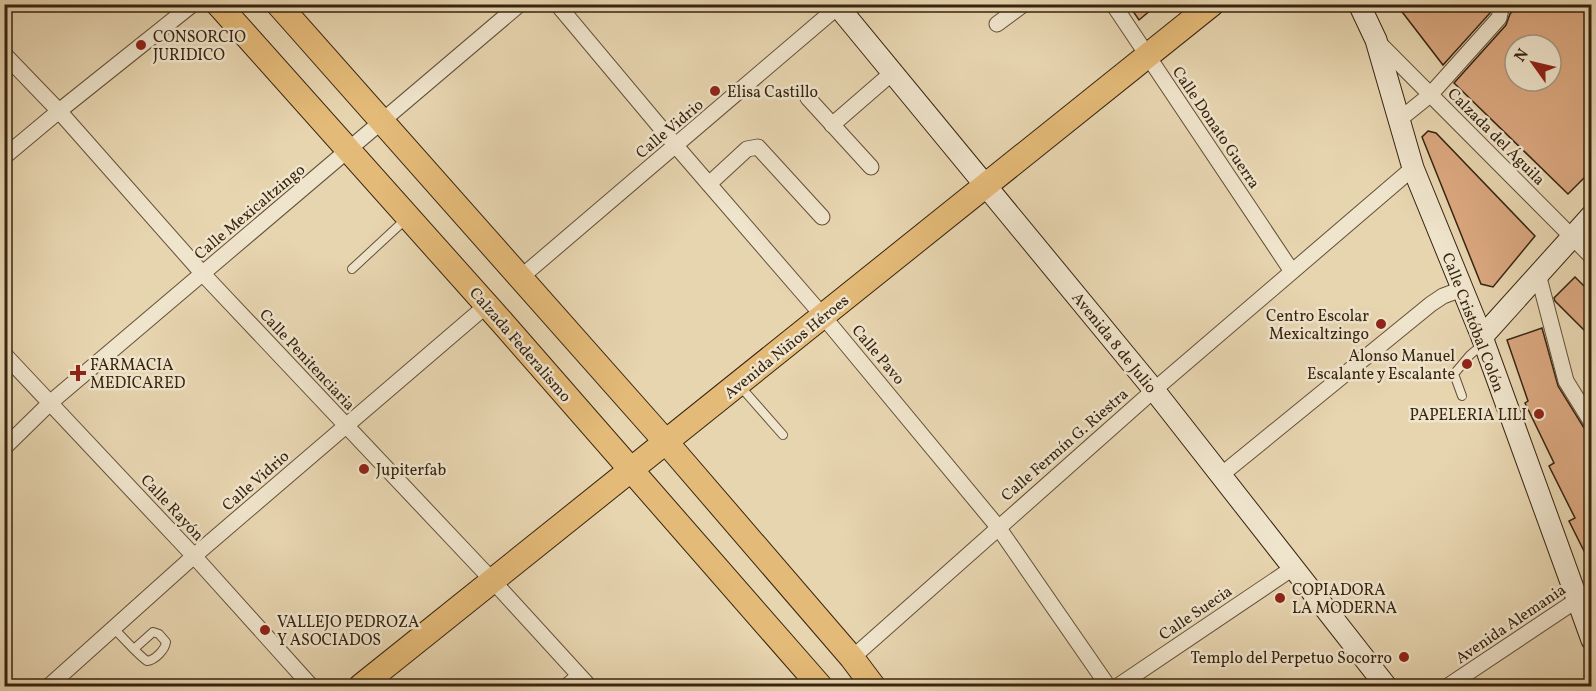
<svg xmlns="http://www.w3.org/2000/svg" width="1596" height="691" font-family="Vollkorn,serif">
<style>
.building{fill:#daa77f;stroke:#372410;stroke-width:1.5;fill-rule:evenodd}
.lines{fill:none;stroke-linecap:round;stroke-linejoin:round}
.lane-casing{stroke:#635038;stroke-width:10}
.street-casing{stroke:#635038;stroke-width:17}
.secondary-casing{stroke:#372410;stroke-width:23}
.primary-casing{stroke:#372410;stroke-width:26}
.lane{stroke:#efe4cc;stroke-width:8}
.street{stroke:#efe4cc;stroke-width:15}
.secondary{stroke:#efe4cc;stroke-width:21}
.primary{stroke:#e4ba78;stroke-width:24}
.poi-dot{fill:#8f2418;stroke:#efe4cc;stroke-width:2}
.labels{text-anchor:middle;stroke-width:5;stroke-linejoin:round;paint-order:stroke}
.poi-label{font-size:16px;fill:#372410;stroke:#efe4cc;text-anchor:start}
.street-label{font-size:16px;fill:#372410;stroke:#efe4cc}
</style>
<rect width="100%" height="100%" fill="#e7d5b0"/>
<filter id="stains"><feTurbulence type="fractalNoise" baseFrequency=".00333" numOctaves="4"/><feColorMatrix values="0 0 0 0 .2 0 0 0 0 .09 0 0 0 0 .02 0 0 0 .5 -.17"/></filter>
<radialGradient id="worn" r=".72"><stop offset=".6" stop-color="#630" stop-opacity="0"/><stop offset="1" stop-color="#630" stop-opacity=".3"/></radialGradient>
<g class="building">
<path d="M1128,4H1158L1139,20Z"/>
<path d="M1396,4H1492L1490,13L1443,65Z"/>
<path d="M1519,4H1592V170L1568,194L1454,83L1506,25L1510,14ZM1515,45H1551V81H1515Z"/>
<path d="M1428,131L1436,133L1535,236L1493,287L1481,284L1422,137Z"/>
<path d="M1575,277L1592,294V338L1555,301L1554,298Z"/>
<path d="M1542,328L1558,386L1584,428L1592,435V567L1569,521L1575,518L1549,466L1554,463L1525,403L1528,401L1507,340Z"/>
</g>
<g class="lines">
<defs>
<g id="lane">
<path d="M352,269L406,219"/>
<path d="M739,385L783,435"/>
<path d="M1462,396L1454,374L1470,355L1483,344"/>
<path d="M114,629C125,639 135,652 147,661C155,660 165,650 166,642L159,634L153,632L134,649"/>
</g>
<g id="street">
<path d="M557,4L676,146L823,316L998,527L1108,686"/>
<path d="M1113,4L1291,270"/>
<path d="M997,24L1024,4"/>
<path d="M1378,42L1592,257"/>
<path d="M4,54L59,111L203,274L493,581L589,686"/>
<path d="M808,98L871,167"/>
<path d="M1399,120L1430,95L1499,18L1502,4"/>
<path d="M832,125L892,73"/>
<path d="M4,157L59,111L193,4"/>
<path d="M709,184L747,149L758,147L822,217"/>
<path d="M1538,274L1566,381L1592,423"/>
<path d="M520,278L841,4"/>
<path d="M4,354L194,556L311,686"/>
<path d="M4,448L51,402L520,4"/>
<path d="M1221,475L1431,304L1443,296L1462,289"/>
<path d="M852,658L1154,390L1413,168"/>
<path d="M49,686L194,556L487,305"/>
<path d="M567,686L579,676"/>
<path d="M1118,686L1293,568"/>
<path d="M1448,686L1592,590"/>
</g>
<g id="secondary">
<path d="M836,4L1154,390L1386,686"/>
<path d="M1359,4L1376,40L1413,168L1482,337L1592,640"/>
<path d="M1482,337L1592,215"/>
</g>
<g id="primary">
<path d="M218,4L501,321L820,686"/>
<path d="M278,4L666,442L852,658L873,686"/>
<path d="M361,686L1212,4"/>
</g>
</defs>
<use href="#lane" class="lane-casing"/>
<use href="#street" class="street-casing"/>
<use href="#secondary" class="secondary-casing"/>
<use href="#primary" class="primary-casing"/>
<use href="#lane" class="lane"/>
<use href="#street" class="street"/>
<use href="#secondary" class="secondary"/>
<use href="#primary" class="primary"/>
</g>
<g class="poi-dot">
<circle cx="141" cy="45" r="6"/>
<circle cx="715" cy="91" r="6"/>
<circle cx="1381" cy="324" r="6"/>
<circle cx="1467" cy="364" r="6"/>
<path d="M75 364h6v6h6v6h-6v6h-6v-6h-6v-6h6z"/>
<circle cx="1539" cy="414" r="6"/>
<circle cx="364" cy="469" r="6"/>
<circle cx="1280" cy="598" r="6"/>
<circle cx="265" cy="630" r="6"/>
<circle cx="1404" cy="657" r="6"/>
</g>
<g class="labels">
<g class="poi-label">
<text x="153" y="42">CONSORCIO<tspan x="153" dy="18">JURIDICO</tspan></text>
<text x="727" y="97">Elisa Castillo</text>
<text x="1369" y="321" text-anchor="end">Centro Escolar<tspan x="1369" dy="18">Mexicaltzingo</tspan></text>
<text x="1455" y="361" text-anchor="end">Alonso Manuel<tspan x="1455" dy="18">Escalante y Escalante</tspan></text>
<text x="90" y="370">FARMACIA<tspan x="90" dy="18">MEDICARED</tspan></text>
<text x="1527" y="420" text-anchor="end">PAPELERIA LILI</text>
<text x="376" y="475">Jupiterfab</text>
<text x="1292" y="595">COPIADORA<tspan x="1292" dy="18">LA MODERNA</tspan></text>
<text x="277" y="627">VALLEJO PEDROZA<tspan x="277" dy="18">Y ASOCIADOS</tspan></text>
<text x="1392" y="663" text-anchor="end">Templo del Perpetuo Socorro</text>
</g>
<g class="street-label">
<text transform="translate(1217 127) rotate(56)" y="6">Calle Donato Guerra</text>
<text transform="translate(669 128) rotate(-40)" y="6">Calle Vidrio</text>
<text transform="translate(1497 136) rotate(45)" y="6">Calzada del Águila</text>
<text transform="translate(249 211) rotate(-40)" y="6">Calle Mexicaltzingo</text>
<text transform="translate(1474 322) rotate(69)" y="6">Calle Cristóbal Colón</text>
<text transform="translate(1115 342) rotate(51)" y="6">Avenida 8 de Julio</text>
<text transform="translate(521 344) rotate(49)" y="6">Calzada Federalismo</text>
<text transform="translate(786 346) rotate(-39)" y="6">Avenida Niños Héroes</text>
<text transform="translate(879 354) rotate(50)" y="6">Calle Pavo</text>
<text transform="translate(308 359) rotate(47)" y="6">Calle Penitenciaria</text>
<text transform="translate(1064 444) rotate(-41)" y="6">Calle Fermín G. Riestra</text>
<text transform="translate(255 480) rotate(-41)" y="6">Calle Vidrio</text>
<text transform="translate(173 507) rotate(47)" y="6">Calle Rayón</text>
<text transform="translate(1195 612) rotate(-34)" y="6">Calle Suecia</text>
<text transform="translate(1510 623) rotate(-34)" y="6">Avenida Alemania</text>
</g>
</g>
<rect width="1596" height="691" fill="none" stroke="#e7d5b0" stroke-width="24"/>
<rect x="6" y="6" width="1584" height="679" fill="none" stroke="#372410" stroke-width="3"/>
<rect x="12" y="12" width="1572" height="667" fill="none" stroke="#372410" stroke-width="1.5"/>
<g transform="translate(1533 63) rotate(304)"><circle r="28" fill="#efe4cc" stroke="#a59781" stroke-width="1.5"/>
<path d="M0-4.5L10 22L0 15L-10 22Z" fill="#8f2418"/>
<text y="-9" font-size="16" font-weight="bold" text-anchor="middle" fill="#372410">N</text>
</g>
<rect width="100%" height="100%" filter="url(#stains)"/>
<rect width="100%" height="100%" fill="url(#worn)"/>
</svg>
